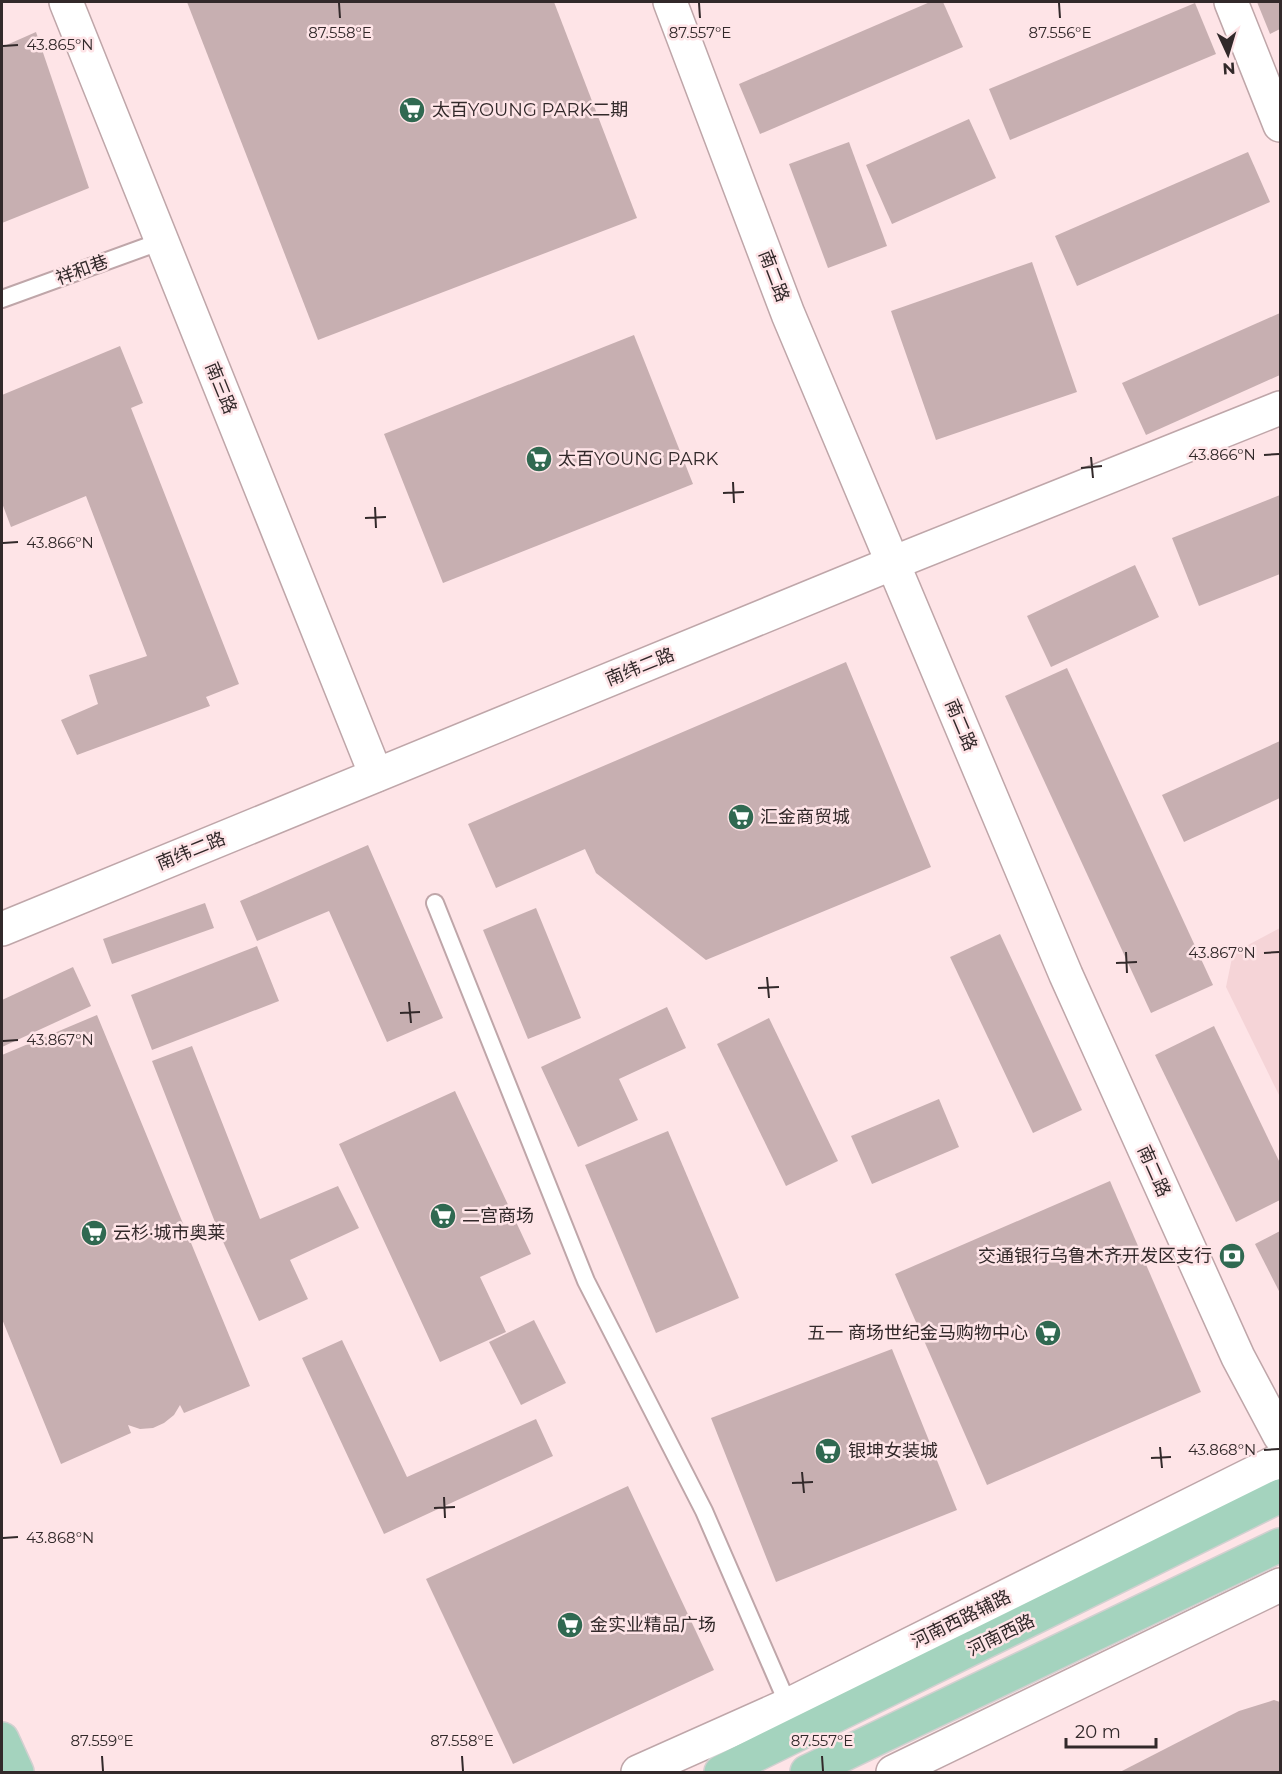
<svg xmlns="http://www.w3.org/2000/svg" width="1282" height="1774" font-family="Montserrat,'Noto Sans SC',sans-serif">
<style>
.built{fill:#f5d4d7}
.building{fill:#c7afb1}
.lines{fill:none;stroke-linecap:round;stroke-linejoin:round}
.service-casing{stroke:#bfa6a9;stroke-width:20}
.minor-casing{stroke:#bfa6a9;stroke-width:36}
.tertiary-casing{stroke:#bfa6a9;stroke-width:36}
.primary-casing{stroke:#d2d0d0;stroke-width:36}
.service{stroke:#fff;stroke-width:16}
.minor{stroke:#fff;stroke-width:33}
.tertiary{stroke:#fff;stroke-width:33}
.primary{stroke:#a4d3be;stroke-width:33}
.ticks{fill:none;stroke:#32292a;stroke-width:2}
.labels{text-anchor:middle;stroke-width:5;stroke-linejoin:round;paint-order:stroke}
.poi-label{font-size:18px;fill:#32292a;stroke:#fee4e7;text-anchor:start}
.street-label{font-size:18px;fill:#32292a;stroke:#fee4e7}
.ticks-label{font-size:15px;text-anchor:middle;fill:#32292a;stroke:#fee4e7;stroke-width:5;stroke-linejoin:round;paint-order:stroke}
</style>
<rect width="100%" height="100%" fill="#fee4e7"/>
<path class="built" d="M1280,928V1097L1226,987L1233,953Z"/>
<g class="building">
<path d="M187,2H554L637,218L318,340Z"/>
<path d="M930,2H943L963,47L760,134L739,84Z"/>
<path d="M1257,2H1280V29L1270,34Z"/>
<path d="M1195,3L1216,54L1010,140L989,89Z"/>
<path d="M36,32L89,188L2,223V47Z"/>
<path d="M969,119L996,178L892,224L866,165Z"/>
<path d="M849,142L887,246L828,268L789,164Z"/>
<path d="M1248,152L1270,202L1077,286L1055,236Z"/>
<path d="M1032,262L1077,392L936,440L891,311Z"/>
<path d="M1280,313V375L1146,435L1122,383Z"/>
<path d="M634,335L693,484L443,583L384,434Z"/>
<path d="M120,346L143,403L131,408L239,684L206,697L210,706L77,755L61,720L98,704L89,675L147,656L86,496L11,527L2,503V395Z"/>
<path d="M1280,495V574L1199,606L1172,538Z"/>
<path d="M1135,565L1159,617L1051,667L1027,616Z"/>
<path d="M846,662L931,867L706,960L596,873L585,849L496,888L468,824Z"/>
<path d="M1067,668L1213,985L1151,1013L1005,696Z"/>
<path d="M1280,741V798L1184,842L1162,795Z"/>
<path d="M368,845L443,1018L387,1042L329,911L257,941L240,901Z"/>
<path d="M205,903L214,928L112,964L103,939Z"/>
<path d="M536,908L581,1018L528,1039L483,930Z"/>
<path d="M1000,934L1082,1110L1033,1133L950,957Z"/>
<path d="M257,946L279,1001L152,1050L131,995Z"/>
<path d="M73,967L91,1006L2,1047V1000Z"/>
<path d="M667,1007L686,1048L619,1079L638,1120L578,1147L541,1067Z"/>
<path d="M97,1015L250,1386L184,1413L180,1405L174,1415L164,1423L153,1428L140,1429L128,1425L131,1433L61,1464L2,1319V1055Z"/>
<path d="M769,1018L838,1161L786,1186L717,1044Z"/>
<path d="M1214,1026L1280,1163V1200L1236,1222L1155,1055Z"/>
<path d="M192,1046L260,1219L338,1186L359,1228L290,1260L308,1299L259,1321L220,1235L152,1061Z"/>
<path d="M455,1091L531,1254L480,1277L506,1332L440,1362L339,1144Z"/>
<path d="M939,1099L959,1147L872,1184L851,1136Z"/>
<path d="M668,1131L739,1298L656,1333L585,1165Z"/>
<path d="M1110,1181L1201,1392L987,1485L895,1274Z"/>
<path d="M1280,1231V1293L1255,1244Z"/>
<path d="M534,1320L566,1383L521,1405L489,1342Z"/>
<path d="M342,1340L407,1477L536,1419L553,1456L384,1534L302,1358Z"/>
<path d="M892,1349L957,1510L776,1582L711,1418Z"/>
<path d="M628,1486L714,1670L513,1764L426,1579Z"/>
<path d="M1274,1700L1280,1702V1772H1120L1239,1711Z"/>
</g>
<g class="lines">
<defs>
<g id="service">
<path d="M2,299L162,241"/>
<path d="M435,903L586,1281L704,1511L790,1709"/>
</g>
<path id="minor" d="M1231,2L1280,125"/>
<g id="tertiary">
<path d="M66,2L376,775"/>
<path d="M670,2L788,314L1066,975L1238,1357L1280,1436"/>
<path d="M2,929L893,563L1280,408"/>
<path d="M638,1772L788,1705L1280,1460"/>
<path d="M893,1772L1280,1585"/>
</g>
<g id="primary">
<path d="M2,1739L17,1772"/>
<path d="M721,1772L1280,1496"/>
<path d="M807,1772L1280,1545"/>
</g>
</defs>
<use href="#service" class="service-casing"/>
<use href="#minor" class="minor-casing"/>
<use href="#tertiary" class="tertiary-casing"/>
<use href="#primary" class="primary-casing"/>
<use href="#service" class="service"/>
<use href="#minor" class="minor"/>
<use href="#tertiary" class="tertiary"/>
<use href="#primary" class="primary"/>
</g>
<path class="ticks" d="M339,3L340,18M699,3L700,18M1059,3L1060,18M3,46L18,45M1264,455L1279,454M1091,457L1093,478M1081,468L1102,466M733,482L734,503M723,493L744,492M375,507L376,528M365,518L386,517M3,543L18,542M1126,952L1127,973M1264,953L1279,952M1116,963L1137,962M767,977L769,998M758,988L779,987M409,1002L411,1023M400,1013L420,1012M3,1041L18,1040M1160,1447L1162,1468M1264,1450L1279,1449M1151,1458L1171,1457M802,1472L804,1493M792,1483L813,1482M444,1497L445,1518M434,1508L455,1507M3,1538L18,1537M102,1756L103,1771M462,1756L463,1771M822,1756L823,1771"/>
<defs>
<symbol id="supermarket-disc" viewBox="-11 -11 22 22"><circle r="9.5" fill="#306951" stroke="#fee4e7"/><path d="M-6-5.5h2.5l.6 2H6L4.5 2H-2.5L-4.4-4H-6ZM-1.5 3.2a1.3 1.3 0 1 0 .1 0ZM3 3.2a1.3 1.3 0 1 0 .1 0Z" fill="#fff"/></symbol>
<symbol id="bank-disc" viewBox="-11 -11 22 22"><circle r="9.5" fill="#306951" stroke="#fee4e7"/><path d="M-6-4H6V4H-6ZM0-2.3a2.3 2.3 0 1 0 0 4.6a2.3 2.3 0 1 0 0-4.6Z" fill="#fff"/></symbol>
</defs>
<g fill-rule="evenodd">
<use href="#supermarket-disc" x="397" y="95" width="30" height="30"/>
<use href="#supermarket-disc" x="524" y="444" width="30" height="30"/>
<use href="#supermarket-disc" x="726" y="802" width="30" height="30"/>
<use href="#supermarket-disc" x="428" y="1201" width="30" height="30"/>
<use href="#supermarket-disc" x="79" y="1218" width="30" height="30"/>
<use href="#bank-disc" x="1217" y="1241" width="30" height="30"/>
<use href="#supermarket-disc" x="1033" y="1318" width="30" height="30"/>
<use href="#supermarket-disc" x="813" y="1436" width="30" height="30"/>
<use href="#supermarket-disc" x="555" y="1610" width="30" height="30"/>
</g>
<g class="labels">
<g class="poi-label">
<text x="432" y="116">太百YOUNG PARK二期</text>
<text x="558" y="465">太百YOUNG PARK</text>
<text x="760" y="823">汇金商贸城</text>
<text x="462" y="1222">二宫商场</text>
<text x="113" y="1239">云杉·城市奥莱</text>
<text x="1212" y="1262" text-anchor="end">交通银行乌鲁木齐开发区支行</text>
<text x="1028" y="1339" text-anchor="end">五一 商场世纪金马购物中心</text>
<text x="848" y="1457">银坤女装城</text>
<text x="590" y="1631">金实业精品广场</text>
</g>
<g class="street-label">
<text transform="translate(82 270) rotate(-20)" y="6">祥和巷</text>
<text transform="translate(774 276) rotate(69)" y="6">南二路</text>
<text transform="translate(221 388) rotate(68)" y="6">南三路</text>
<text transform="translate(640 667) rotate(-22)" y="6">南纬二路</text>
<text transform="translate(961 725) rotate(67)" y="6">南二路</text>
<text transform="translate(191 851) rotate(-22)" y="6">南纬二路</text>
<text transform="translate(1154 1171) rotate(66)" y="6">南二路</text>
<text transform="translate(961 1619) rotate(-26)" y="6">河南西路辅路</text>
<text transform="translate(1001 1635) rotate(-26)" y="6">河南西路</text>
</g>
</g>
<g class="ticks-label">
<text x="340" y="38">87.558°E</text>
<text x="700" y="38">87.557°E</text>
<text x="1060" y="38">87.556°E</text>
<text x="60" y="50">43.865°N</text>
<text x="1222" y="460">43.866°N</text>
<text x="60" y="548">43.866°N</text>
<text x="1222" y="958">43.867°N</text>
<text x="60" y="1045">43.867°N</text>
<text x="1222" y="1455">43.868°N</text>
<text x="60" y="1543">43.868°N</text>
<text x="102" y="1746">87.559°E</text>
<text x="462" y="1746">87.558°E</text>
<text x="822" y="1746">87.557°E</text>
</g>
<rect width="1282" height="1774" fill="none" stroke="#32292a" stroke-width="6"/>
<g transform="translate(1228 54) rotate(176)" stroke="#fee4e7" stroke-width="4.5" paint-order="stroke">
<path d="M0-4.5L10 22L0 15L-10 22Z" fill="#32292a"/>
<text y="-9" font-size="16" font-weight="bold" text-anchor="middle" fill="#32292a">N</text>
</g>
<path d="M1066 1738v9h90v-9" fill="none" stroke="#32292a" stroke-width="3"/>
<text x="1075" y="1738" font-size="18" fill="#32292a" stroke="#fee4e7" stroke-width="4.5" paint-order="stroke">20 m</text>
</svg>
